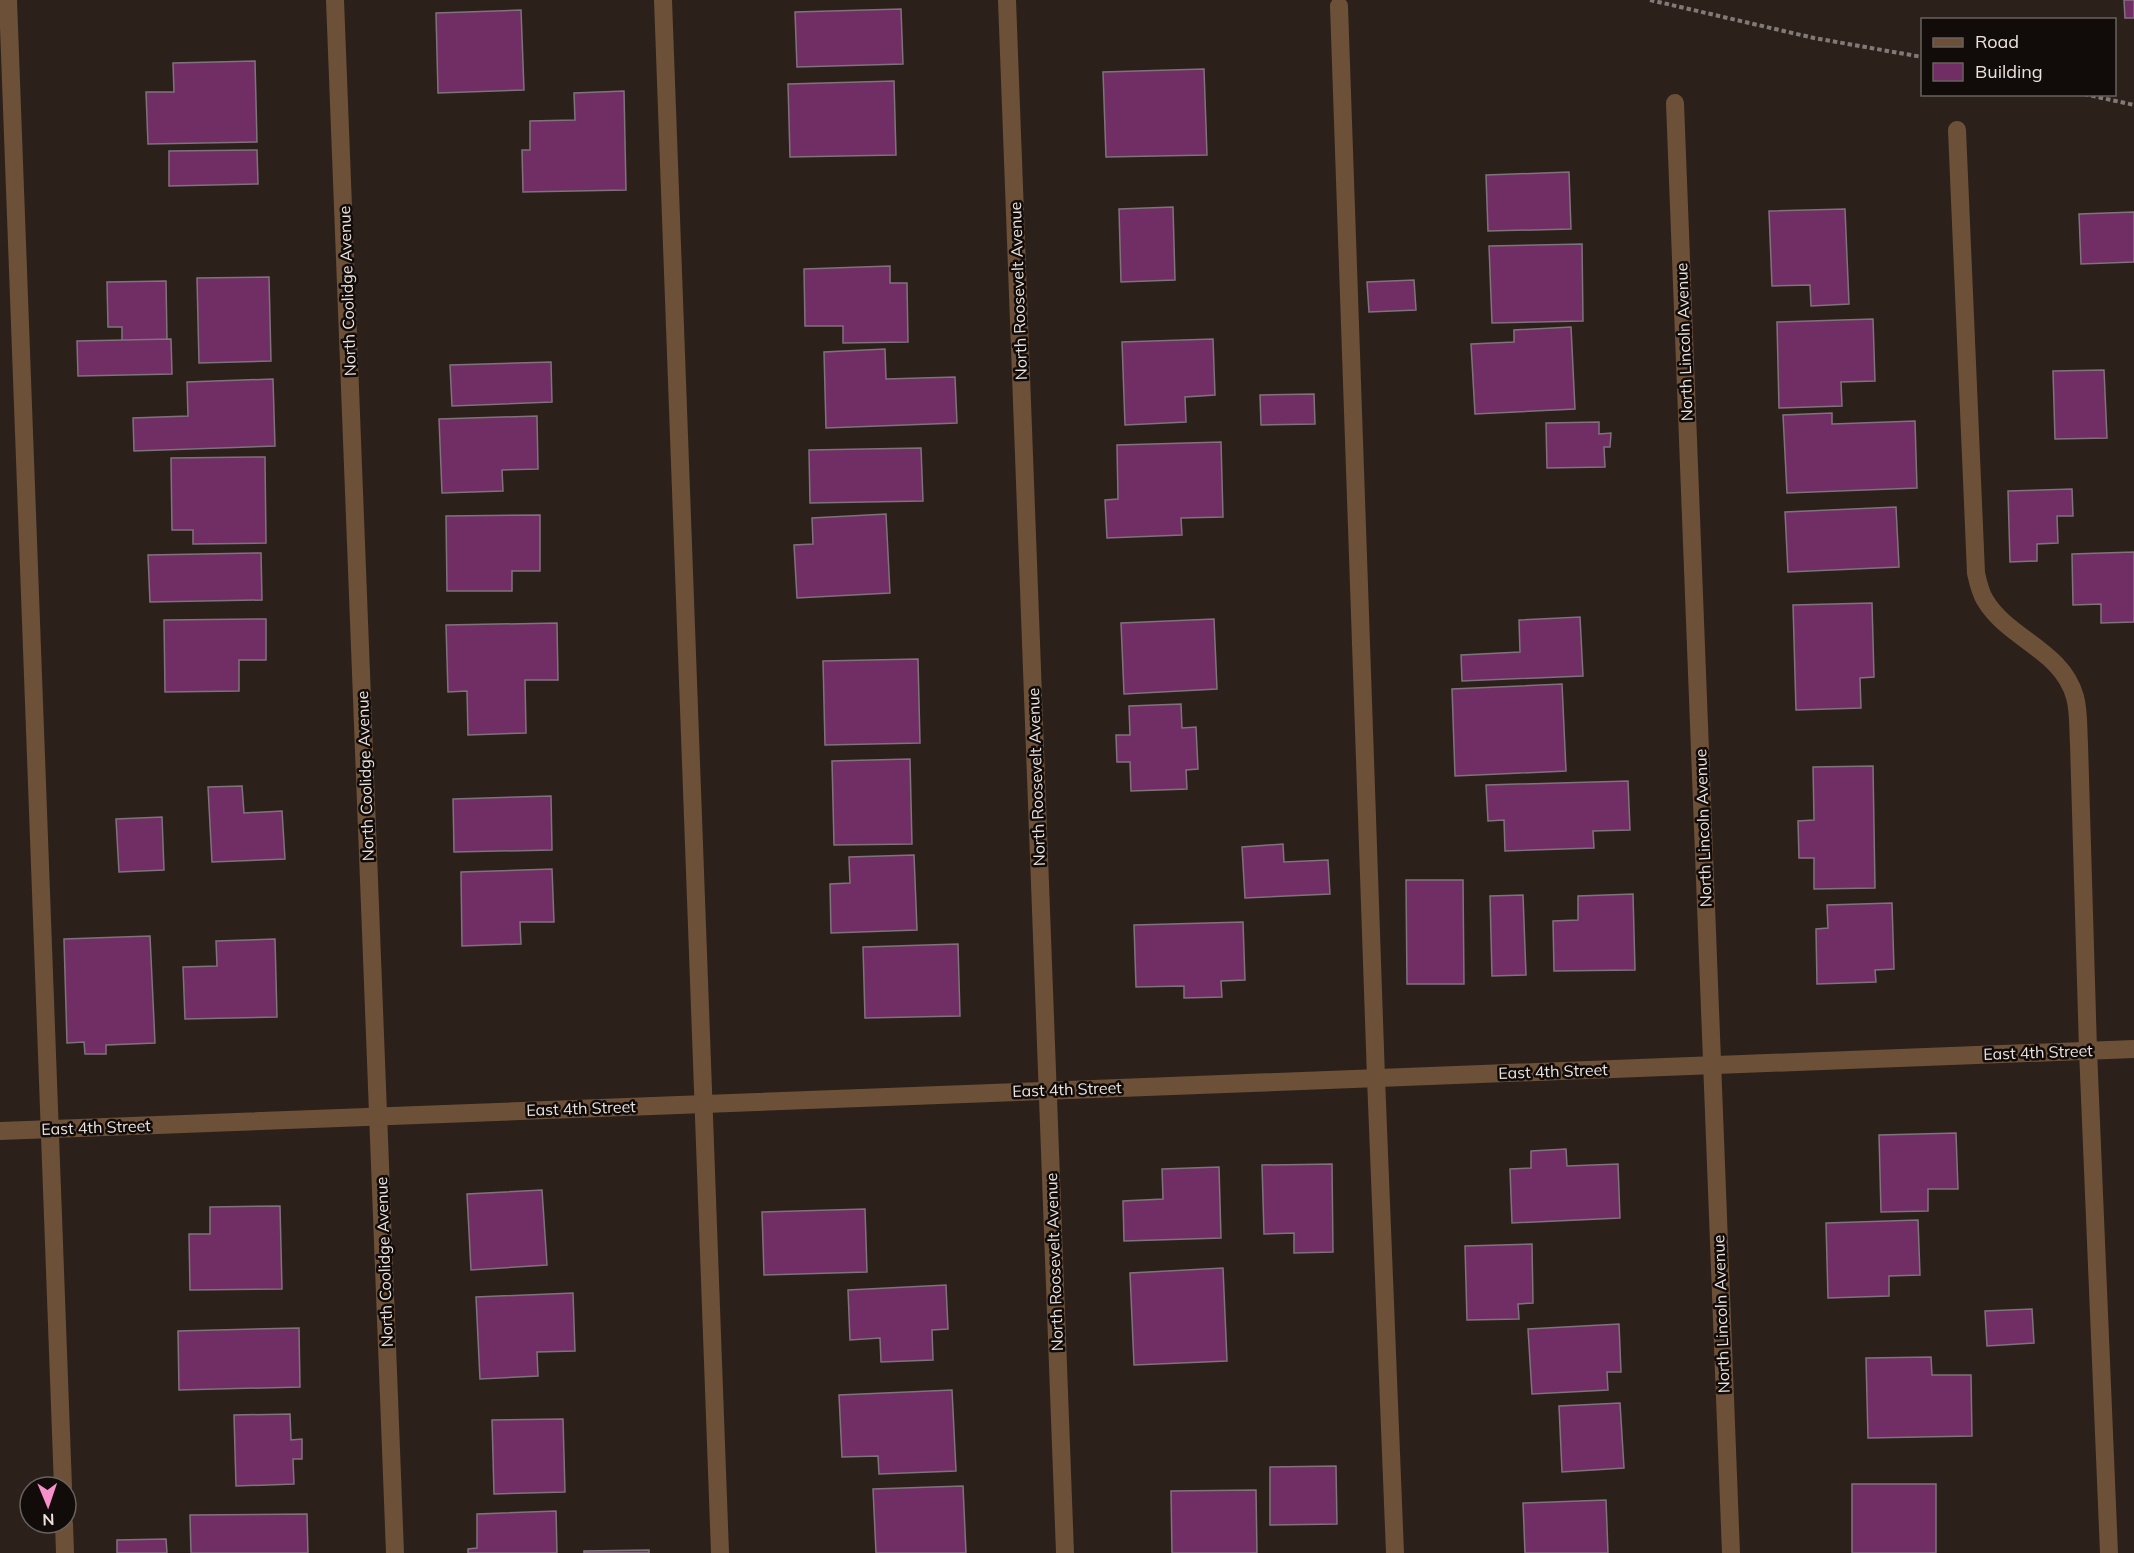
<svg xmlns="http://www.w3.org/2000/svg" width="2134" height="1553" font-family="Mulish,sans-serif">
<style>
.building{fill:#702e65;stroke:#7f727c;stroke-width:1.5}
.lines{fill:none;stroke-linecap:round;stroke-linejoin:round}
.path{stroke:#847a75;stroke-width:4;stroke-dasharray:4.5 3;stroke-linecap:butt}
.minor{stroke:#6d5038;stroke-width:18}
.labels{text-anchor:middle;stroke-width:5;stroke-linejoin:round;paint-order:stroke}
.street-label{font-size:16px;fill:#eae2de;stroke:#110b09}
</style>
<rect width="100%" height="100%" fill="#2c201b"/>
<g class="building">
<path d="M2124,0H2134V18H2125Z"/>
<path d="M901,9L903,64L797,67L795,12Z"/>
<path d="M521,10L524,90L438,93L436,13Z"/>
<path d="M255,61L257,142L148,144L146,92H174L173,63Z"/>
<path d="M1204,69L1207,155L1106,157L1103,72Z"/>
<path d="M894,81L896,155L790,157L788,84Z"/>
<path d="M624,91L626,190L523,192L522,150H530V121L575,120L574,93Z"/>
<path d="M257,150L258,184L169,186V151Z"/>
<path d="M1569,172L1571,229L1488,231L1486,175Z"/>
<path d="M1173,207L1175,280L1121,282L1119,209Z"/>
<path d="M1845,209L1849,304L1811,306L1810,285L1772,286L1769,211Z"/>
<path d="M2134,212V262L2081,264L2079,214Z"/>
<path d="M1582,244L1583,321L1492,323L1489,246Z"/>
<path d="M890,266V283H907L908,342L843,343V326H805L804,269Z"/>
<path d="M269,277L271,361L199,363L197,278Z"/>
<path d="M1414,280L1416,310L1369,312L1367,282Z"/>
<path d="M166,281L167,340L122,341V327H108L107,282Z"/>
<path d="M1873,319L1875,381L1841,382L1842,406L1779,408L1777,322Z"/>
<path d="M1571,327L1575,409L1475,414L1471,344L1514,342V330Z"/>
<path d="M171,339L172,374L78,376L77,341Z"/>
<path d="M1213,339L1215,395L1185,397L1186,422L1125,425L1122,342Z"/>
<path d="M885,349L886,379L955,377L957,423L826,428L824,352Z"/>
<path d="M551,362L552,402L452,406L450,365Z"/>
<path d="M2104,370L2107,438L2055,439L2053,371Z"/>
<path d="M273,379L275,446L134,451L133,418L188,416L187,382Z"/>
<path d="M1314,394L1315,424L1261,425L1260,395Z"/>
<path d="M1832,413V424L1915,421L1917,488L1787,493L1783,415Z"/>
<path d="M537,416L538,469L502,470L503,491L442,493L439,419Z"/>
<path d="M1599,422V434L1611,433L1610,447H1604L1605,467L1547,468L1546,423Z"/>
<path d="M1221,442L1223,517L1181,518L1182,535L1107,538L1105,500L1118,499L1117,445Z"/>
<path d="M921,448L923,501L810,503L809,450Z"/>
<path d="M265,457L266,543L193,544V530H172L171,458Z"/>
<path d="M2072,489L2073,516H2057L2058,543L2037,544V561L2010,562L2008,491Z"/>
<path d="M1896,507L1899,567L1788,572L1785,512Z"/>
<path d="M886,514L890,593L797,598L794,545L813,544L812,518Z"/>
<path d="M540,515V571H512V591H447L446,516Z"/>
<path d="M2134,552V622L2101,623V604L2073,605L2072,554Z"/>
<path d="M261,553L262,600L150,602L148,555Z"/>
<path d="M1872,603L1874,677L1860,678L1861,708L1796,710L1793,605Z"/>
<path d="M1580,617L1583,676L1462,681L1461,655L1520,652L1519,620Z"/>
<path d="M266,619V660H239V691L165,692L164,620Z"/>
<path d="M1214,619L1217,689L1124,694L1121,623Z"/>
<path d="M557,623L558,680H525L526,733L468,735L467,691L448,692L446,625Z"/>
<path d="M918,659L920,743L825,745L823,661Z"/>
<path d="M1562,684L1566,771L1455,776L1452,689Z"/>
<path d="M1181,704L1182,728L1196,727L1198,769L1186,770L1187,789L1131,791L1130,762H1117L1116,735H1130L1129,706Z"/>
<path d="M910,759L912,844L834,845L832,761Z"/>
<path d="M1873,766L1875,888L1814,889V858H1799L1798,821L1814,820L1813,767Z"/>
<path d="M1628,781L1630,830L1593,831L1594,848L1505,851L1504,820L1488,821L1486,785Z"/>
<path d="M242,786L244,813L282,811L285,859L212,862L208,787Z"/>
<path d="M551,796L552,850L454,852L453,799Z"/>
<path d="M162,817L164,870L119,872L116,819Z"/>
<path d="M1283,844L1284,862L1328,860L1330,894L1245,898L1242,847Z"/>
<path d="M914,855L917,930L831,933L830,884L850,883L849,857Z"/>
<path d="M552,869L554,922H520L521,944L462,946L461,872Z"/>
<path d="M1406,880H1463L1464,984H1407Z"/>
<path d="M1633,894L1635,970L1554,971L1553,921L1578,920V896Z"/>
<path d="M1523,895L1526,975L1492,976L1490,896Z"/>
<path d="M1892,903L1894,969L1875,970L1876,982L1817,984L1816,929L1828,928L1827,905Z"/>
<path d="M1243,922L1245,980L1221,981L1222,997L1184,998V986L1136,987L1134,925Z"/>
<path d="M150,936L155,1043L106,1045V1054H85L84,1042L67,1043L64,939Z"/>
<path d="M275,939L277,1017L185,1019L183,967L217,966L216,941Z"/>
<path d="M958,944L960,1016L865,1018L863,947Z"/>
<path d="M1956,1133L1958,1189H1928V1211L1881,1212L1879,1135Z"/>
<path d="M1566,1149L1567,1166L1618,1164L1620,1218L1512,1223L1510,1169L1531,1168V1151Z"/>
<path d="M1332,1164L1333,1252L1294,1253V1233L1264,1234L1262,1165Z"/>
<path d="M1219,1167L1221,1238L1124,1241L1123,1201L1163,1199L1162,1169Z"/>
<path d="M542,1190L547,1265L471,1270L467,1194Z"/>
<path d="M280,1206L282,1289L190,1290L189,1234H210V1207Z"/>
<path d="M865,1209L867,1272L764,1275L762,1212Z"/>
<path d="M1918,1220L1920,1275L1889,1276V1296L1828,1298L1826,1223Z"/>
<path d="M1532,1244L1533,1303L1518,1304L1519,1319L1467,1320L1465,1246Z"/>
<path d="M1223,1268L1227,1361L1134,1365L1130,1273Z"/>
<path d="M946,1285L948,1329L932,1330L933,1360L881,1362L880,1338L850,1340L848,1290Z"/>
<path d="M573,1293L575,1351L537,1352L538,1376L480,1379L476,1297Z"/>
<path d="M2032,1309L2034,1343L1987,1346L1985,1311Z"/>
<path d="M1619,1324L1621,1372H1607L1608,1390L1532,1394L1528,1329Z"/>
<path d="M299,1328L300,1387L179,1390L178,1331Z"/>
<path d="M1931,1357L1932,1375H1971L1972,1436L1868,1438L1866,1358Z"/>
<path d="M952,1390L956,1471L879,1474L878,1456L842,1457L839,1395Z"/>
<path d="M1620,1403L1624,1468L1562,1472L1559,1406Z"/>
<path d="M290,1414L291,1440L302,1439V1459H293L294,1484L236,1486L234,1415Z"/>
<path d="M563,1419L565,1492L494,1494L492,1420Z"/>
<path d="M1336,1466L1337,1524L1270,1525V1467Z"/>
<rect x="1852" y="1484" width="84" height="69"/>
<path d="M963,1486L966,1553H876L873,1489Z"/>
<path d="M1256,1490L1257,1553H1172L1171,1491Z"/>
<path d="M1606,1500L1608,1553H1525L1523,1503Z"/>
<path d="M556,1511L557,1553H468V1549L477,1548V1514Z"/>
<path d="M307,1514L308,1553H191L190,1515Z"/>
<path d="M166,1539L167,1553H117V1540Z"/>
<path d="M649,1550V1553H584V1551Z"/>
</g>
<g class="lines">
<g class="path">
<path d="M1650,0L1814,38L1922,57"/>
<path d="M2084,94L2134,105"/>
</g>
<g class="minor">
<path d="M8,0L63,1487"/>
<path d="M335,0L395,1553"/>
<path d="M663,0L720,1553"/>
<path d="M1007,0L1065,1553"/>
<path d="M1339,6L1376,1078L1395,1553"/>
<path d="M1675,103L1731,1553"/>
<path d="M1957,130L1976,573C1978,582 1980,592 1985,600C2008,639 2062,650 2075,697C2079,711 2078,729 2079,744L2088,1050L2109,1553"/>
<path d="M0,1131L2134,1049"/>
<path d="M64,1523L65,1553"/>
</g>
</g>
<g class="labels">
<g class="street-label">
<text transform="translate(347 291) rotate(-92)" y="6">North Coolidge Avenue</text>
<text transform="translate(1018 291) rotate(-92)" y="6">North Roosevelt Avenue</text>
<text transform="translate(1684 342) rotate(-92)" y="6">North Lincoln Avenue</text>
<text transform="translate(365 776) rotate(-92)" y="6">North Coolidge Avenue</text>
<text transform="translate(1036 777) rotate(-92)" y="6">North Roosevelt Avenue</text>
<text transform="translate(1703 828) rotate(-92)" y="6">North Lincoln Avenue</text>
<text transform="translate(2038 1052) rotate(-2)" y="6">East 4th Street</text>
<text transform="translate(1553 1071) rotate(-2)" y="6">East 4th Street</text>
<text transform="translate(1067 1089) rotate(-2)" y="6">East 4th Street</text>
<text transform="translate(581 1108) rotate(-2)" y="6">East 4th Street</text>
<text transform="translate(96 1127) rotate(-2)" y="6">East 4th Street</text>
<text transform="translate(384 1262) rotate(-92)" y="6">North Coolidge Avenue</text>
<text transform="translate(1054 1262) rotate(-92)" y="6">North Roosevelt Avenue</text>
<text transform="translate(1721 1314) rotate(-92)" y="6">North Lincoln Avenue</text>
</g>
</g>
<rect x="1921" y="18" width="195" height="78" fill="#110b09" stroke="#68615e" stroke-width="1.5"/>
<rect x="1933" y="38" width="30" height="9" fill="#6d5038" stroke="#68615e" stroke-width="1.5"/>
<text x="1975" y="48" font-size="18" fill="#eae2de">Road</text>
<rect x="1933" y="63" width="30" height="18" fill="#702e65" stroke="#68615e" stroke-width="1.5"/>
<text x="1975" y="78" font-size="18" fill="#eae2de">Building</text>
<g transform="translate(48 1505) rotate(178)"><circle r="28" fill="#110b09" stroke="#68615e" stroke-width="1.5"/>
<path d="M0-4.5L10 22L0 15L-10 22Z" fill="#f890cb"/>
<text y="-9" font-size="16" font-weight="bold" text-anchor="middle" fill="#eae2de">N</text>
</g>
</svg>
